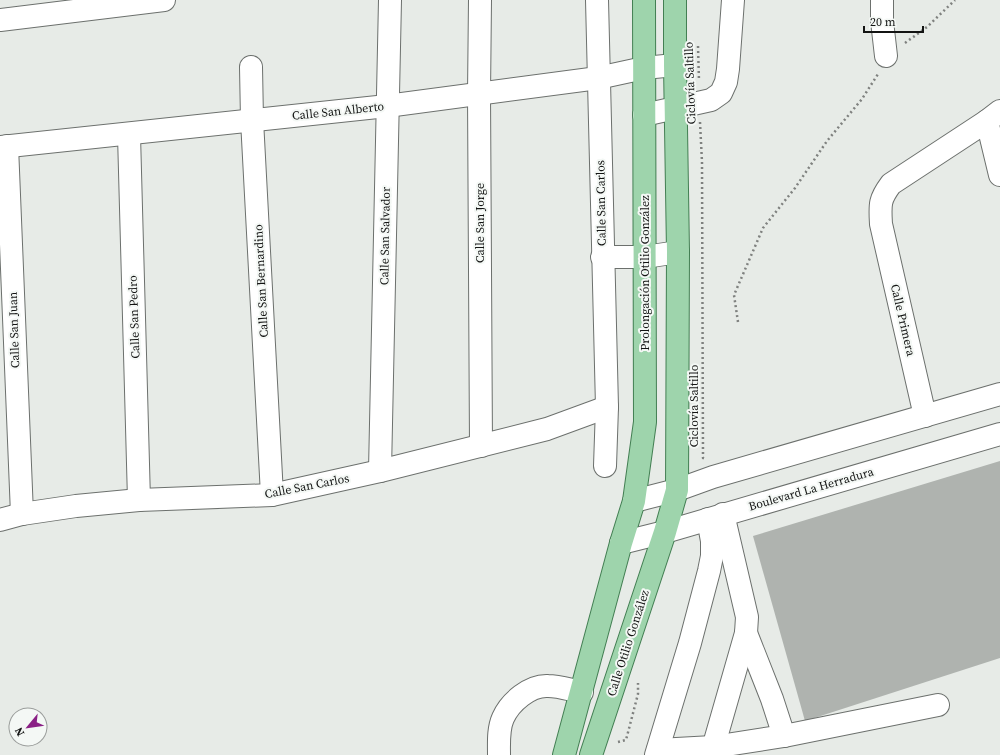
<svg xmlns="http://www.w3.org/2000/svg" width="1000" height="755" font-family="'Source Serif 4',serif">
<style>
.building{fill:#afb3af}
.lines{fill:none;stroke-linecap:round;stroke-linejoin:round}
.minor-casing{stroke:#6c706d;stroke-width:24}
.major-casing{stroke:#437f53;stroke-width:24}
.path{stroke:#7f817f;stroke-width:2.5;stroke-dasharray:2 3;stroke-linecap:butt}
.minor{stroke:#fff;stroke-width:22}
.major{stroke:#9ed4ac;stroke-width:22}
.labels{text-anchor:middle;stroke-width:4;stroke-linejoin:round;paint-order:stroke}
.street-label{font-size:12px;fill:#131413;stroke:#f4f8f5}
</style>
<rect width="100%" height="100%" fill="#e7ebe7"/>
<path class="building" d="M1000,461V658L805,721L753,536Z"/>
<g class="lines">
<defs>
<g id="minor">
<path d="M480,0L479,94L481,446"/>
<path d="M597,0L607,407L605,466"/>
<path d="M882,0V21L886,56"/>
<path d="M0,20L164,0"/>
<path d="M251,67L252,120L272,495"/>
<path d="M644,115L711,100L721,93L726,82L728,69L733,0"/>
<path d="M987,121L1000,175"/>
<path d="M129,135L139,500"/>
<path d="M7,146L22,514"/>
<path d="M0,147L387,106L598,78L644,68L675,65"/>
<path d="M602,257H645L678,252"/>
<path d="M925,416L881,224C880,205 879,200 891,184L987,121L1000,111"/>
<path d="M380,471L390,0"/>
<path d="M634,501L677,490L713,477L1000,394"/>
<path d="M0,520L22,514L76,506L139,500L272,495L380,471L547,429L607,407"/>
<path d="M621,543L665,532L1000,434"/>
<path d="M746,633L772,699L784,736"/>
<path d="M658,750L713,747L784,736L938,705"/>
<path d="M499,755C499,743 498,729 503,718C510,702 530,685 548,686C559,686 571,690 582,692"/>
<path d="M656,755L690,643L709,571L712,556V541L708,519"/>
<path d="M711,755L746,633L747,617L723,514"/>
</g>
<g id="major">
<path d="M564,755L621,543L634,501L645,422L644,0"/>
<path d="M591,755L665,532L677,490L678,252L675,65V0"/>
</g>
</defs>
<use href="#minor" class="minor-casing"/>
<use href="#major" class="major-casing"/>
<g class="path">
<path d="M905,43L927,27L955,0"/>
<path d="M698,46L699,81"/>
<path d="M700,122L702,162L703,458H705"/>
<path d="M738,322L734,295L763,228L795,188L827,141L862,99L878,74"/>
<path d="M618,742L626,740L638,694V683"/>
</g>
<use href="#minor" class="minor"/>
<use href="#major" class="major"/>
</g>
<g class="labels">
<g class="street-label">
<text transform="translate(690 83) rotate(-92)" y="4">Ciclovía Saltillo</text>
<text transform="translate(338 111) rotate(-6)" y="4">Calle San Alberto</text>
<text transform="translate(601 203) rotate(-91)" y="4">Calle San Carlos</text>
<text transform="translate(480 223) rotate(-90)" y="4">Calle San Jorge</text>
<text transform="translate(385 236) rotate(-89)" y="4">Calle San Salvador</text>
<text transform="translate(645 273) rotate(-90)" y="4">Prolongación Otilio González</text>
<text transform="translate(261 281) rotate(-93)" y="4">Calle San Bernardino</text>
<text transform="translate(134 317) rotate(-92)" y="4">Calle San Pedro</text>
<text transform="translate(903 320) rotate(77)" y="4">Calle Primera</text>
<text transform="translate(14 330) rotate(-92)" y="4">Calle San Juan</text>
<text transform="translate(694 406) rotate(-90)" y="4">Ciclovía Saltillo</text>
<text transform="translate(307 486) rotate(-11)" y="4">Calle San Carlos</text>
<text transform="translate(811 489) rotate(-16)" y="4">Boulevard La Herradura</text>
<text transform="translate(628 643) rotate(-72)" y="4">Calle Otilio González</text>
</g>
</g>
<g transform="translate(28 727) rotate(241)"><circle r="19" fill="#f4f8f5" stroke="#9a9d9b"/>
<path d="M0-3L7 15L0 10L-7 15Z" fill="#8a2085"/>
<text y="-6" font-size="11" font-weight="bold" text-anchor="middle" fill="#131413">N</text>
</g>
<path d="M864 26v6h59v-6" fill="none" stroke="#131413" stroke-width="2"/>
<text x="870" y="26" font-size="12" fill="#131413" stroke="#f4f8f5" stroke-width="3" paint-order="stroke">20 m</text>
</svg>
